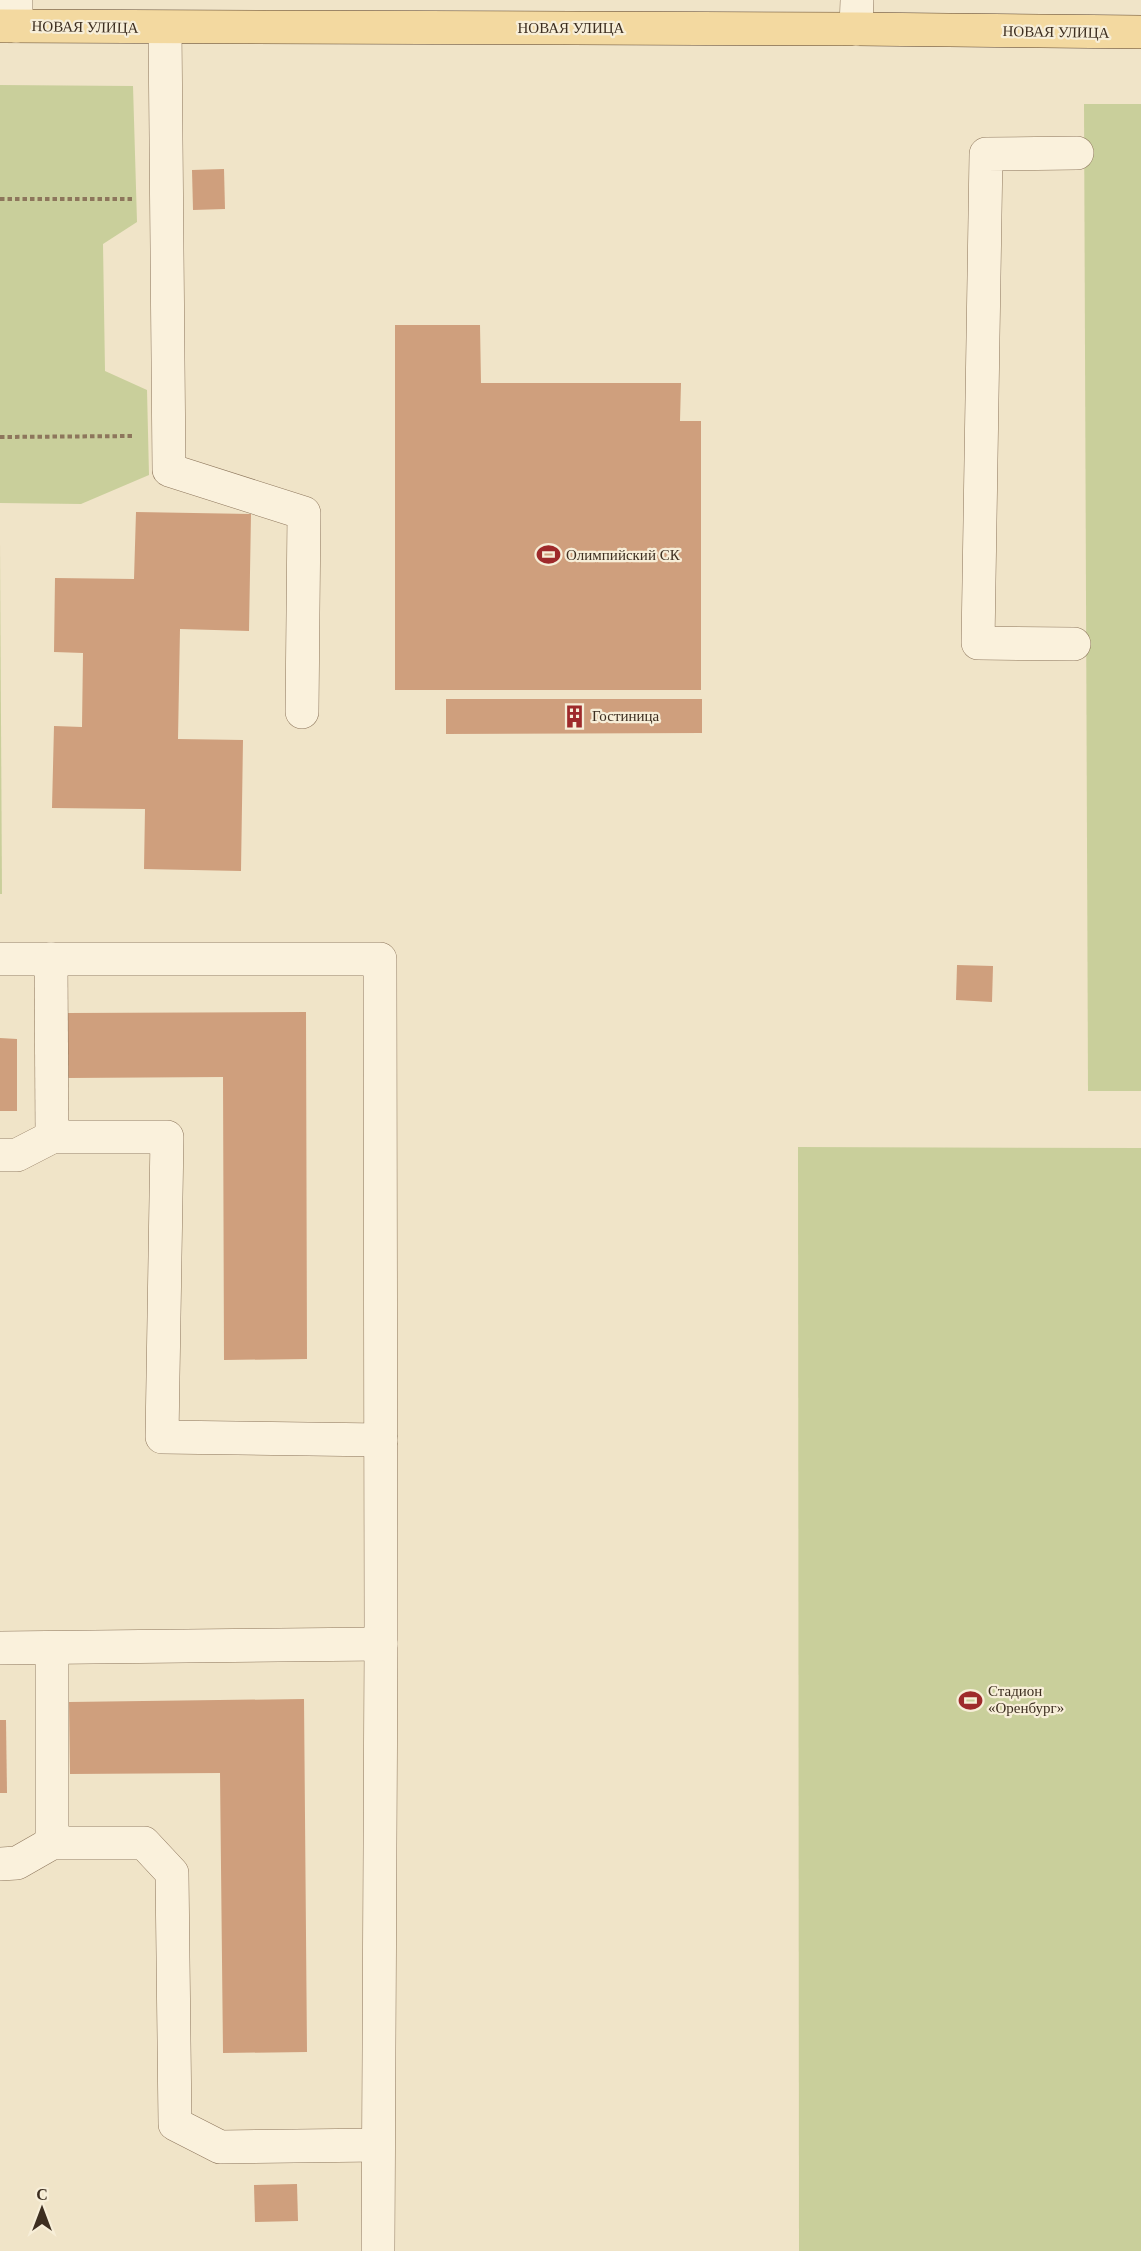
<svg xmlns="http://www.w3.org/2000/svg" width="1141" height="2251" font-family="'Times New Roman',serif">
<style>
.green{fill:#c9cf9b}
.building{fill:#cf9f7d}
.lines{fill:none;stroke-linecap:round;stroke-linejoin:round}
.minor-casing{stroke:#8d765c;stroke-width:34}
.major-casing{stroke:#5b4430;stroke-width:34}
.path{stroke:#8d765c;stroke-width:4;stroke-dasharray:4.5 3;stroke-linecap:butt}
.minor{stroke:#faf1dc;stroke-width:33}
.major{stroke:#f3d9a0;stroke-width:33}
.labels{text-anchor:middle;stroke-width:4.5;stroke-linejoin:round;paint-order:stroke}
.street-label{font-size:15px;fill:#3d2e20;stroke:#f7eed8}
.poi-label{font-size:15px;fill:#3d2e20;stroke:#f7eed8;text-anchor:start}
</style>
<rect width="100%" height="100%" fill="#f0e4c8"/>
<g class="green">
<path d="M0,85L133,86L137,222L103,244L105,371L147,390L149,475L81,504L0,503Z"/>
<path d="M1084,104H1141V1091H1088Z"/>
<path d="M0,540L2,894H0Z"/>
<path d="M798,1147L1141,1148V2251H799Z"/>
</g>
<g class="building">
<path d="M224,169L225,209L193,210L192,170Z"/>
<path d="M395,325H480L481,383H681L680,421H701V690H395Z"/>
<path d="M136,512L251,514L249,631L180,629L178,739L243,740L241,871L144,869L145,809L52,808L54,726L82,727L83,653L54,652L55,578L134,579Z"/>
<path d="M446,699H702V733L446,734Z"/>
<path d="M957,965L993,966L992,1002L956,1000Z"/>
<path d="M306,1012L307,1359L224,1360L223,1077L68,1078L67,1013Z"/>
<path d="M0,1038L17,1039V1111H0Z"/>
<path d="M304,1699L307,2052L223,2053L220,1773L70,1774L69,1702Z"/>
<path d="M0,1720H6L7,1793H0Z"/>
<path d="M297,2184L298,2221L255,2222L254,2185Z"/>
</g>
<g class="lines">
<defs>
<g id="minor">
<path d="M16,0V26"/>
<path d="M165,28L169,470L304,513L302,712"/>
<path d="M856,29L857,0"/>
<path d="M1074,644L978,643L986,154L1077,153"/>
<path d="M0,959H380L381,1644L378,2251"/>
<path d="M51,959L52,1137"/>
<path d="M0,1155H17L52,1137H167L162,1437L381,1440"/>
<path d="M0,1648L381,1644"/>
<path d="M52,1648V1843"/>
<path d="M0,1864L17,1863L52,1843H144L172,1873L175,2124L220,2147L378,2145"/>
</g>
<path id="major" d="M0,26L856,29L1141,32"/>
</defs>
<use href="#minor" class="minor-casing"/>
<use href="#major" class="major-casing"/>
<g class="path">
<path d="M0,199H134"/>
<path d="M0,437L134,436"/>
</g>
<use href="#minor" class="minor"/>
<use href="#major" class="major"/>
</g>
<defs>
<symbol id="stadium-bare" viewBox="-9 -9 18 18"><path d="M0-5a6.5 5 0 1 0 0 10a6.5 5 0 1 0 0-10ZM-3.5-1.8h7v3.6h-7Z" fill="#9e2a2b" stroke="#f7eed8" stroke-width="2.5" paint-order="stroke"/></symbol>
<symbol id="building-bare" viewBox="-9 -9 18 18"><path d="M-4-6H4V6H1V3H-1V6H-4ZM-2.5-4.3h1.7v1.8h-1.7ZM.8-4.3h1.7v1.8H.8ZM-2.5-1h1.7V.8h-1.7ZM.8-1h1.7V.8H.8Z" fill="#9e2a2b" stroke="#f7eed8" stroke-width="2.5" paint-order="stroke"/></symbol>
</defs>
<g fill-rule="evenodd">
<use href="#stadium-bare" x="532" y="538" width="33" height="33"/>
<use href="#building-bare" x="558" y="700" width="33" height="33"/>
<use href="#stadium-bare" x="954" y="1684" width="33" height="33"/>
</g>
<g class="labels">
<g class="street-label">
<text transform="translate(85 27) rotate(1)" y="5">НОВАЯ УЛИЦА</text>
<text x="571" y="33">НОВАЯ УЛИЦА</text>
<text transform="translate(1056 32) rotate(1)" y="5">НОВАЯ УЛИЦА</text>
</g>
<g class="poi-label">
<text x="566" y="560">Олимпийский СК</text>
<text x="592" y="721">Гостиница</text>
<text x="988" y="1696">Стадион<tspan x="988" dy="17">«Оренбург»</tspan></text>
</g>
</g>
<g transform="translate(42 2209)" stroke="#f7eed8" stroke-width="4.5" paint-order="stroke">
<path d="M0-4.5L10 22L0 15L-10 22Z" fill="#3d2e20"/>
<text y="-9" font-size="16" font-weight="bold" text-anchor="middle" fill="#3d2e20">С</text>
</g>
</svg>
